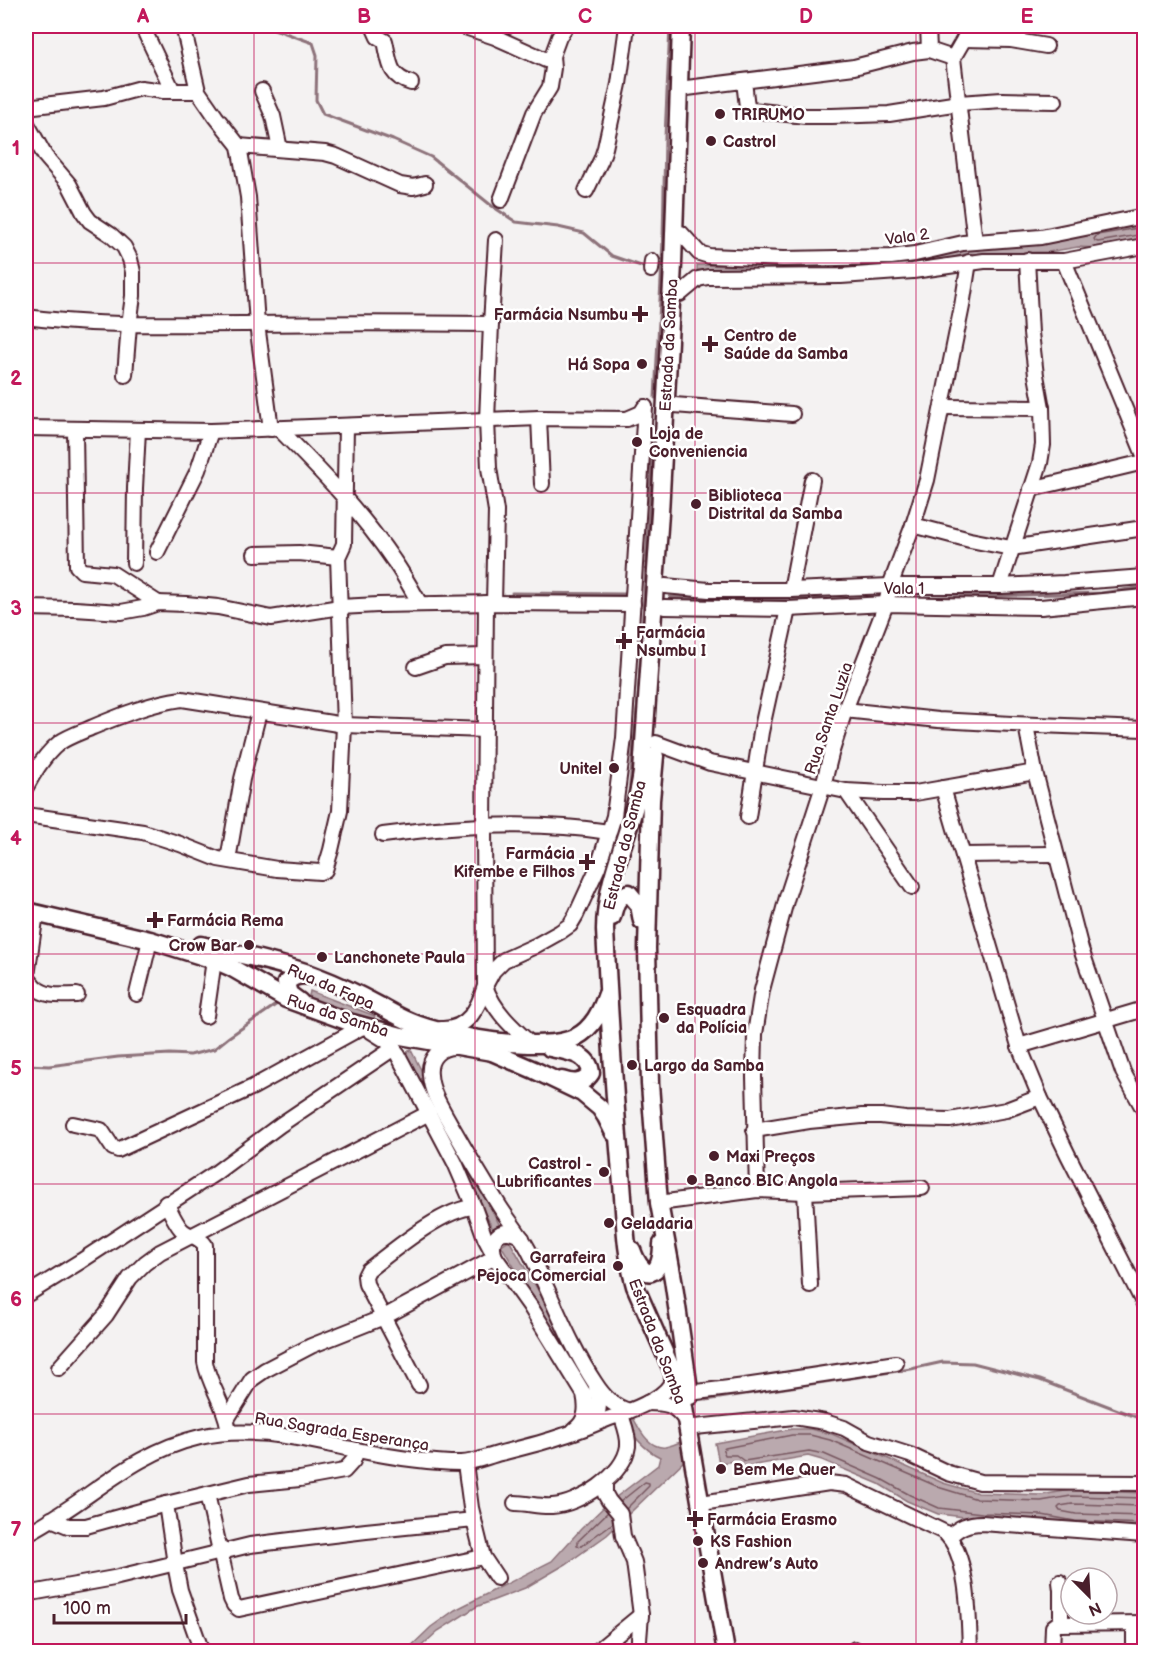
<svg xmlns="http://www.w3.org/2000/svg" width="1170" height="1677" font-family="'Balsamiq Sans',sans-serif">
<style>
.water{fill:#baa9ae;stroke:#8d727a;stroke-width:1.5}
.lines{fill:none;stroke-linecap:round;stroke-linejoin:round}
.shore{stroke:#77565f;stroke-width:1.5}
.stream{stroke:#8d727a;stroke-width:3}
.minor-casing{stroke:#4a1f2b;stroke-width:18}
.major-casing{stroke:#4a1f2b;stroke-width:21}
.minor{stroke:#fff;stroke-width:14}
.major{stroke:#fff;stroke-width:16}
.grid{fill:none;stroke:#c2185b;stroke-width:1.5;stroke-opacity:0.55}
.poi-dot{fill:#4a1f2b;stroke:#fff;stroke-width:2}
.labels{text-anchor:middle;stroke-width:5;stroke-linejoin:round;paint-order:stroke}
.poi-label{font-size:16px;font-weight:bold;fill:#4a1f2b;stroke:#fff;text-anchor:start}
.street-label{font-size:16px;fill:#4a1f2b;stroke:#fff}
.neatline{fill:none;stroke:#c2185b;stroke-width:2}
.grid-label{font-size:20px;text-anchor:middle;font-weight:bold;fill:#c2185b}
</style>
<rect width="100%" height="100%" fill="#f4f2f2"/>
<filter id="ink" filterUnits="userSpaceOnUse"><feTurbulence type="fractalNoise" baseFrequency=".0167" numOctaves="2"/><feDisplacementMap in="SourceGraphic" scale="12" xChannelSelector="R" yChannelSelector="G"/><feConvolveMatrix kernelMatrix="1 2 1 2 8 2 1 2 1" color-interpolation-filters="sRGB"/></filter>
<g filter="url(#ink)">
<g class="water">
<path d="M1144,220V239L1099,248L1078,247L1048,252L965,254L917,267L833,272L697,270V265L739,266L741,263L1076,237L1096,229Z"/>
<path d="M310,991L375,1016L371,1024L308,1001Z"/>
<path d="M411,1050L502,1230L495,1233L404,1053Z"/>
<path d="M509,1240L597,1392L591,1396L501,1245Z"/>
<path d="M632,1416C639,1428 648,1449 665,1447C671,1446 677,1443 683,1441L685,1460L607,1535L566,1564L525,1588L476,1607L438,1631L416,1651L405,1652L431,1627L455,1610L552,1561L581,1529L607,1504L658,1465L660,1457C643,1449 633,1435 623,1420Z"/>
<path d="M792,1429H810L832,1434L943,1483L978,1493L1041,1495L1071,1490L1144,1493V1530L982,1519L938,1514L907,1501L879,1484L822,1460L808,1456L737,1468L736,1461L719,1463L715,1443Z"/>
</g>
<g class="lines">
<g class="shore">
<path d="M1144,227L1097,235L1094,239L1095,241L1098,242L1144,234"/>
<path d="M1144,1498L1071,1496L1041,1501L977,1499L941,1488L830,1440L810,1435H792L725,1448L723,1450L725,1455H736L744,1461L809,1451L824,1454L881,1479L910,1495L939,1508L982,1513L1042,1515L1075,1521L1144,1524"/>
<path d="M620,1502L645,1482L649,1483V1486L626,1509"/>
<path d="M1144,1506L1072,1504L1060,1506L1058,1508L1060,1511L1076,1514L1144,1516"/>
<path d="M608,1512L577,1542V1545L581,1546L613,1523"/>
</g>
<g class="stream">
<path d="M270,26L274,29L313,43L317,55L316,100L323,114L393,140L431,157L492,206L516,222L558,227L584,233L612,256L644,267"/>
<path d="M655,398L663,241L665,137L670,26"/>
<path d="M512,593L624,594"/>
<path d="M670,597L739,599H851"/>
<path d="M905,598L1101,593L1144,587"/>
<path d="M629,795L638,702L653,439"/>
<path d="M622,820L625,810"/>
<path d="M26,1065L49,1066L118,1057L170,1054L190,1055L214,1049L229,1037L280,1002"/>
<path d="M706,1400L911,1369L943,1362L973,1363L1040,1380L1144,1420"/>
</g>
<defs>
<g id="minor">
<path d="M142,26L173,91"/>
<path d="M183,26L198,91L216,117L239,146L248,197L257,324L271,429"/>
<path d="M373,26L378,37L385,41C390,62 388,76 411,83"/>
<path d="M462,26L495,37L546,60L552,56L559,37L566,26"/>
<path d="M928,26L929,50"/>
<path d="M969,26L964,39L953,58L975,242"/>
<path d="M964,39L1011,40L1046,46"/>
<path d="M744,81L747,107L752,110L805,116H832L889,114L959,103L1002,100L1055,101"/>
<path d="M687,88L854,67L913,52L929,50L953,58"/>
<path d="M262,91L273,116L280,149"/>
<path d="M26,107L104,98L141,88L163,91H198"/>
<path d="M26,122L45,156L69,184L84,213L90,221L111,235L124,247L130,259L133,272V296L129,325L125,375"/>
<path d="M239,146L325,153L336,156L400,185L413,187L425,184"/>
<path d="M586,191L601,160L605,148L619,84L627,26"/>
<path d="M501,200L534,113L550,87L553,68L552,56"/>
<path d="M681,233L699,253L709,256L783,259L891,257L915,254L963,243L1041,237L1144,216"/>
<path d="M1064,261L1144,455"/>
<path d="M651,270L652,261"/>
<path d="M680,294L698,279L708,277L841,276L913,271L984,261H1064L1144,246"/>
<path d="M26,317C98,327 171,324 244,324C326,323 408,323 491,324"/>
<path d="M674,405L792,414"/>
<path d="M942,407L1042,408"/>
<path d="M539,418L542,484"/>
<path d="M26,428L211,431L539,418L627,419L641,413L645,407"/>
<path d="M278,428C319,469 361,512 394,561C404,575 412,590 420,604"/>
<path d="M75,430L77,566L82,571L113,574L158,603"/>
<path d="M1031,489L1144,462"/>
<path d="M913,525L970,540L1011,548L1144,528"/>
<path d="M157,552L198,470L211,431"/>
<path d="M255,554L299,553L338,557"/>
<path d="M134,563L135,488L138,430"/>
<path d="M665,586L709,590H791L890,586H1000L1064,583L1144,577"/>
<path d="M1000,586L1040,463L1043,445L1042,408L1036,375L1031,333L1027,260"/>
<path d="M791,590L812,480"/>
<path d="M494,603L496,511L489,468L487,420L491,324L496,240"/>
<path d="M664,607L788,609L886,604L1041,607L1144,597"/>
<path d="M26,608L75,609L121,612L143,608L158,603L186,604L218,607L271,618L340,607L378,605L494,603L633,604"/>
<path d="M416,667L445,657L485,656"/>
<path d="M845,710L938,720L1012,724L1144,729"/>
<path d="M1026,725L1035,772L1081,949L1123,1072L1144,1110"/>
<path d="M656,743L710,763L846,791L883,793H915L1035,772"/>
<path d="M26,787C34,772 45,754 59,743C69,736 82,732 93,727C122,715 151,703 182,699L344,725L485,730"/>
<path d="M943,788L1019,1046L1040,1097L1068,1155L1144,1304"/>
<path d="M846,791L912,887"/>
<path d="M26,815L143,832L180,844L218,859L277,869L320,872L325,870L331,850L340,811L344,725L338,557L344,544L346,426"/>
<path d="M748,817L761,732L788,609"/>
<path d="M383,835C457,825 535,820 609,832"/>
<path d="M963,855L1055,854"/>
<path d="M228,860L242,779L259,712"/>
<path d="M26,976C29,979 32,984 35,987C47,998 62,995 77,995"/>
<path d="M27,976L36,913"/>
<path d="M485,986L493,971L504,960L535,946L560,932L570,925L576,915L598,867L614,816L624,738L645,407"/>
<path d="M485,986C494,1011 512,1027 531,1044"/>
<path d="M137,994L150,940"/>
<path d="M206,1016L214,960"/>
<path d="M441,1029C468,1030 478,1008 485,986L484,826L486,603"/>
<path d="M371,1031L387,1041L398,1055L455,1163L474,1207L485,1238L495,1257L530,1306L584,1394C587,1408 587,1421 574,1430"/>
<path d="M1019,1046L1144,1009"/>
<path d="M457,1047C440,1046 428,1058 430,1075C431,1093 443,1110 451,1125C467,1153 483,1180 500,1207C509,1221 520,1234 528,1249C551,1293 567,1341 595,1383C604,1397 613,1406 629,1411"/>
<path d="M73,1124L101,1130L113,1148L118,1150L253,1087L362,1027"/>
<path d="M754,1130L809,1121L862,1116H881L905,1119L950,1120L1006,1110L1040,1097"/>
<path d="M757,1190L754,1077L755,1034L762,990L787,897L823,786L831,754L845,710L886,604L890,586L913,525L927,480L962,306L969,262"/>
<path d="M805,1192L810,1285"/>
<path d="M166,1203C171,1212 175,1222 181,1229C188,1237 198,1235 205,1245V1362C209,1385 224,1403 228,1426"/>
<path d="M659,1203L757,1190L805,1192L922,1188"/>
<path d="M26,1295L81,1261L214,1174L280,1125L394,1048"/>
<path d="M59,1368L106,1315L130,1278L145,1263L160,1252L429,1113"/>
<path d="M419,1385L366,1284L365,1276L368,1270C394,1250 442,1209 474,1207"/>
<path d="M689,1393L745,1386L896,1363"/>
<path d="M647,1403C667,1403 674,1404 686,1421"/>
<path d="M227,1419L252,1379L265,1370L311,1346L384,1317L495,1257C487,1236 504,1224 522,1238"/>
<path d="M586,1427C601,1416 601,1405 596,1388"/>
<path d="M695,1427L794,1417L825,1422L844,1428L869,1442L910,1455L948,1473L980,1482L1144,1483"/>
<path d="M465,1463L471,1508L483,1557L497,1578"/>
<path d="M605,1483V1494L609,1501L620,1514L623,1536L634,1562L641,1615L638,1652"/>
<path d="M207,1494L231,1599L234,1605L239,1609L483,1557"/>
<path d="M708,1502L829,1483L846,1485L944,1532C969,1553 969,1620 970,1652"/>
<path d="M515,1503C527,1503 540,1507 552,1506C579,1505 624,1475 628,1446C629,1436 624,1424 621,1415"/>
<path d="M166,1504L175,1564L180,1590L202,1652"/>
<path d="M51,1519L68,1526H86L166,1504L249,1484L300,1479L344,1471L353,1461L357,1450"/>
<path d="M26,1534C87,1503 130,1453 200,1437C253,1425 305,1440 357,1450C391,1457 426,1463 461,1463C474,1463 488,1456 501,1453C521,1448 542,1443 562,1436C580,1431 596,1423 613,1417C630,1411 669,1398 672,1379C673,1376 672,1373 672,1370"/>
<path d="M949,1537C959,1527 968,1523 982,1523L1144,1535"/>
<path d="M1060,1582L1061,1590V1624"/>
<path d="M26,1594L114,1578L250,1545L366,1531L474,1520"/>
<path d="M855,1649L856,1652"/>
<path d="M596,1652L641,1615"/>
<path d="M1052,1652L1053,1627L1057,1624L1144,1623"/>
<path d="M1134,1652V1624"/>
</g>
<g id="major">
<path d="M681,26L673,264L660,513L642,772C635,826 605,875 605,930C609,1011 614,1092 621,1173C625,1210 624,1249 635,1286L672,1370L683,1402L726,1652"/>
<path d="M655,756L651,800L647,948L650,1084L659,1203L673,1279L690,1396"/>
<path d="M26,911L150,940L214,960L232,968L286,999L352,1023L401,1036L492,1052L534,1070L582,1093L600,1108L606,1117L614,1133"/>
<path d="M612,917C615,905 616,897 629,893L639,905L642,921"/>
<path d="M201,945C240,955 279,962 316,976C337,984 358,994 378,1005C389,1011 399,1017 411,1022C443,1036 545,1054 576,1037C593,1028 601,1011 607,994"/>
<path d="M300,1002L289,994L286,983C293,975 302,974 311,976"/>
<path d="M550,1048C566,1051 589,1053 591,1073C584,1084 574,1084 562,1080"/>
<path d="M632,1250C644,1284 662,1277 662,1244"/>
</g>
</defs>
<use href="#minor" class="minor-casing"/>
<use href="#major" class="major-casing"/>
<use href="#minor" class="minor"/>
<use href="#major" class="major"/>
</g>
</g>
<path class="grid" d="M254,26V1652M475,26V1652M695,26V1652M916,26V1652M26,263H1144M26,493H1144M26,723H1144M26,954H1144M26,1184H1144M26,1414H1144"/>
<g class="poi-dot">
<circle cx="720" cy="114" r="6"/>
<circle cx="711" cy="141" r="6"/>
<path d="M637 305h6v6h6v6h-6v6h-6v-6h-6v-6h6z"/>
<path d="M707 335h6v6h6v6h-6v6h-6v-6h-6v-6h6z"/>
<circle cx="642" cy="364" r="6"/>
<circle cx="637" cy="442" r="6"/>
<circle cx="696" cy="504" r="6"/>
<path d="M621 632h6v6h6v6h-6v6h-6v-6h-6v-6h6z"/>
<circle cx="614" cy="768" r="6"/>
<path d="M584 853h6v6h6v6h-6v6h-6v-6h-6v-6h6z"/>
<path d="M152 911h6v6h6v6h-6v6h-6v-6h-6v-6h6z"/>
<circle cx="249" cy="945" r="6"/>
<circle cx="322" cy="957" r="6"/>
<circle cx="664" cy="1018" r="6"/>
<circle cx="632" cy="1065" r="6"/>
<circle cx="714" cy="1156" r="6"/>
<circle cx="604" cy="1172" r="6"/>
<circle cx="692" cy="1180" r="6"/>
<circle cx="609" cy="1223" r="6"/>
<circle cx="618" cy="1266" r="6"/>
<circle cx="721" cy="1469" r="6"/>
<path d="M692 1510h6v6h6v6h-6v6h-6v-6h-6v-6h6z"/>
<circle cx="698" cy="1541" r="6"/>
<circle cx="703" cy="1563" r="6"/>
</g>
<g class="labels">
<g class="poi-label">
<text x="732" y="120">TRIRUMO</text>
<text x="723" y="147">Castrol</text>
<text x="628" y="320" text-anchor="end">Farmácia Nsumbu</text>
<text x="724" y="341">Centro de<tspan x="724" dy="18">Saúde da Samba</tspan></text>
<text x="630" y="370" text-anchor="end">Há Sopa</text>
<text x="649" y="439">Loja de<tspan x="649" dy="18">Conveniencia</tspan></text>
<text x="708" y="501">Biblioteca<tspan x="708" dy="18">Distrital da Samba</tspan></text>
<text x="636" y="638">Farmácia<tspan x="636" dy="18">Nsumbu I</tspan></text>
<text x="602" y="774" text-anchor="end">Unitel</text>
<text x="575" y="859" text-anchor="end">Farmácia<tspan x="575" dy="18">Kifembe e Filhos</tspan></text>
<text x="167" y="926">Farmácia Rema</text>
<text x="237" y="951" text-anchor="end">Crow Bar</text>
<text x="334" y="963">Lanchonete Paula</text>
<text x="676" y="1015">Esquadra<tspan x="676" dy="18">da Polícia</tspan></text>
<text x="644" y="1071">Largo da Samba</text>
<text x="726" y="1162">Maxi Preços</text>
<text x="592" y="1169" text-anchor="end">Castrol -<tspan x="592" dy="18">Lubrificantes</tspan></text>
<text x="704" y="1186">Banco BIC Angola</text>
<text x="621" y="1229">Geladaria</text>
<text x="606" y="1263" text-anchor="end">Garrafeira<tspan x="606" dy="18">Pejoca Comercial</tspan></text>
<text x="733" y="1475">Bem Me Quer</text>
<text x="707" y="1525">Farmácia Erasmo</text>
<text x="710" y="1547">KS Fashion</text>
<text x="715" y="1569">Andrew’s Auto</text>
</g>
<g class="street-label">
<text transform="translate(907 236) rotate(-8)" y="6">Vala 2</text>
<text transform="translate(668 345) rotate(-87)" y="6">Estrada da Samba</text>
<text x="904" y="594">Vala 1</text>
<text transform="translate(828 718) rotate(-71)" y="6">Rua Santa Luzia</text>
<text transform="translate(624 845) rotate(-76)" y="6">Estrada da Samba</text>
<text transform="translate(331 986) rotate(23)" y="6">Rua da Fapa</text>
<text transform="translate(338 1015) rotate(18)" y="6">Rua da Samba</text>
<text transform="translate(658 1341) rotate(69)" y="6">Estrada da Samba</text>
<text transform="translate(342 1431) rotate(9)" y="6">Rua Sagrada Esperança</text>
</g>
</g>
<rect width="1170" height="1677" fill="none" stroke="#fff" stroke-width="66"/>
<g transform="translate(1089 1596) rotate(156)"><circle r="28" fill="#ffffff" stroke="#b7a5aa" stroke-width="1.5"/>
<path d="M0-4.5L10 22L0 15L-10 22Z" fill="#4a1f2b"/>
<text y="-9" font-size="16" font-weight="bold" text-anchor="middle" fill="#4a1f2b">N</text>
</g>
<path d="M54 1614v9h132v-9" fill="none" stroke="#4a1f2b" stroke-width="3"/>
<text x="63" y="1614" font-size="18" fill="#4a1f2b" stroke="#ffffff" stroke-width="4.5" paint-order="stroke">100 m</text>
<rect x="33" y="33" width="1104" height="1611" class="neatline"/>
<g class="grid-label">
<text x="143" y="23">A</text>
<text x="364" y="23">B</text>
<text x="585" y="23">C</text>
<text x="806" y="23">D</text>
<text x="1027" y="23">E</text>
<text x="16" y="155">1</text>
<text x="16" y="385">2</text>
<text x="16" y="615">3</text>
<text x="16" y="845">4</text>
<text x="16" y="1075">5</text>
<text x="16" y="1306">6</text>
<text x="16" y="1536">7</text>
</g>
</svg>
